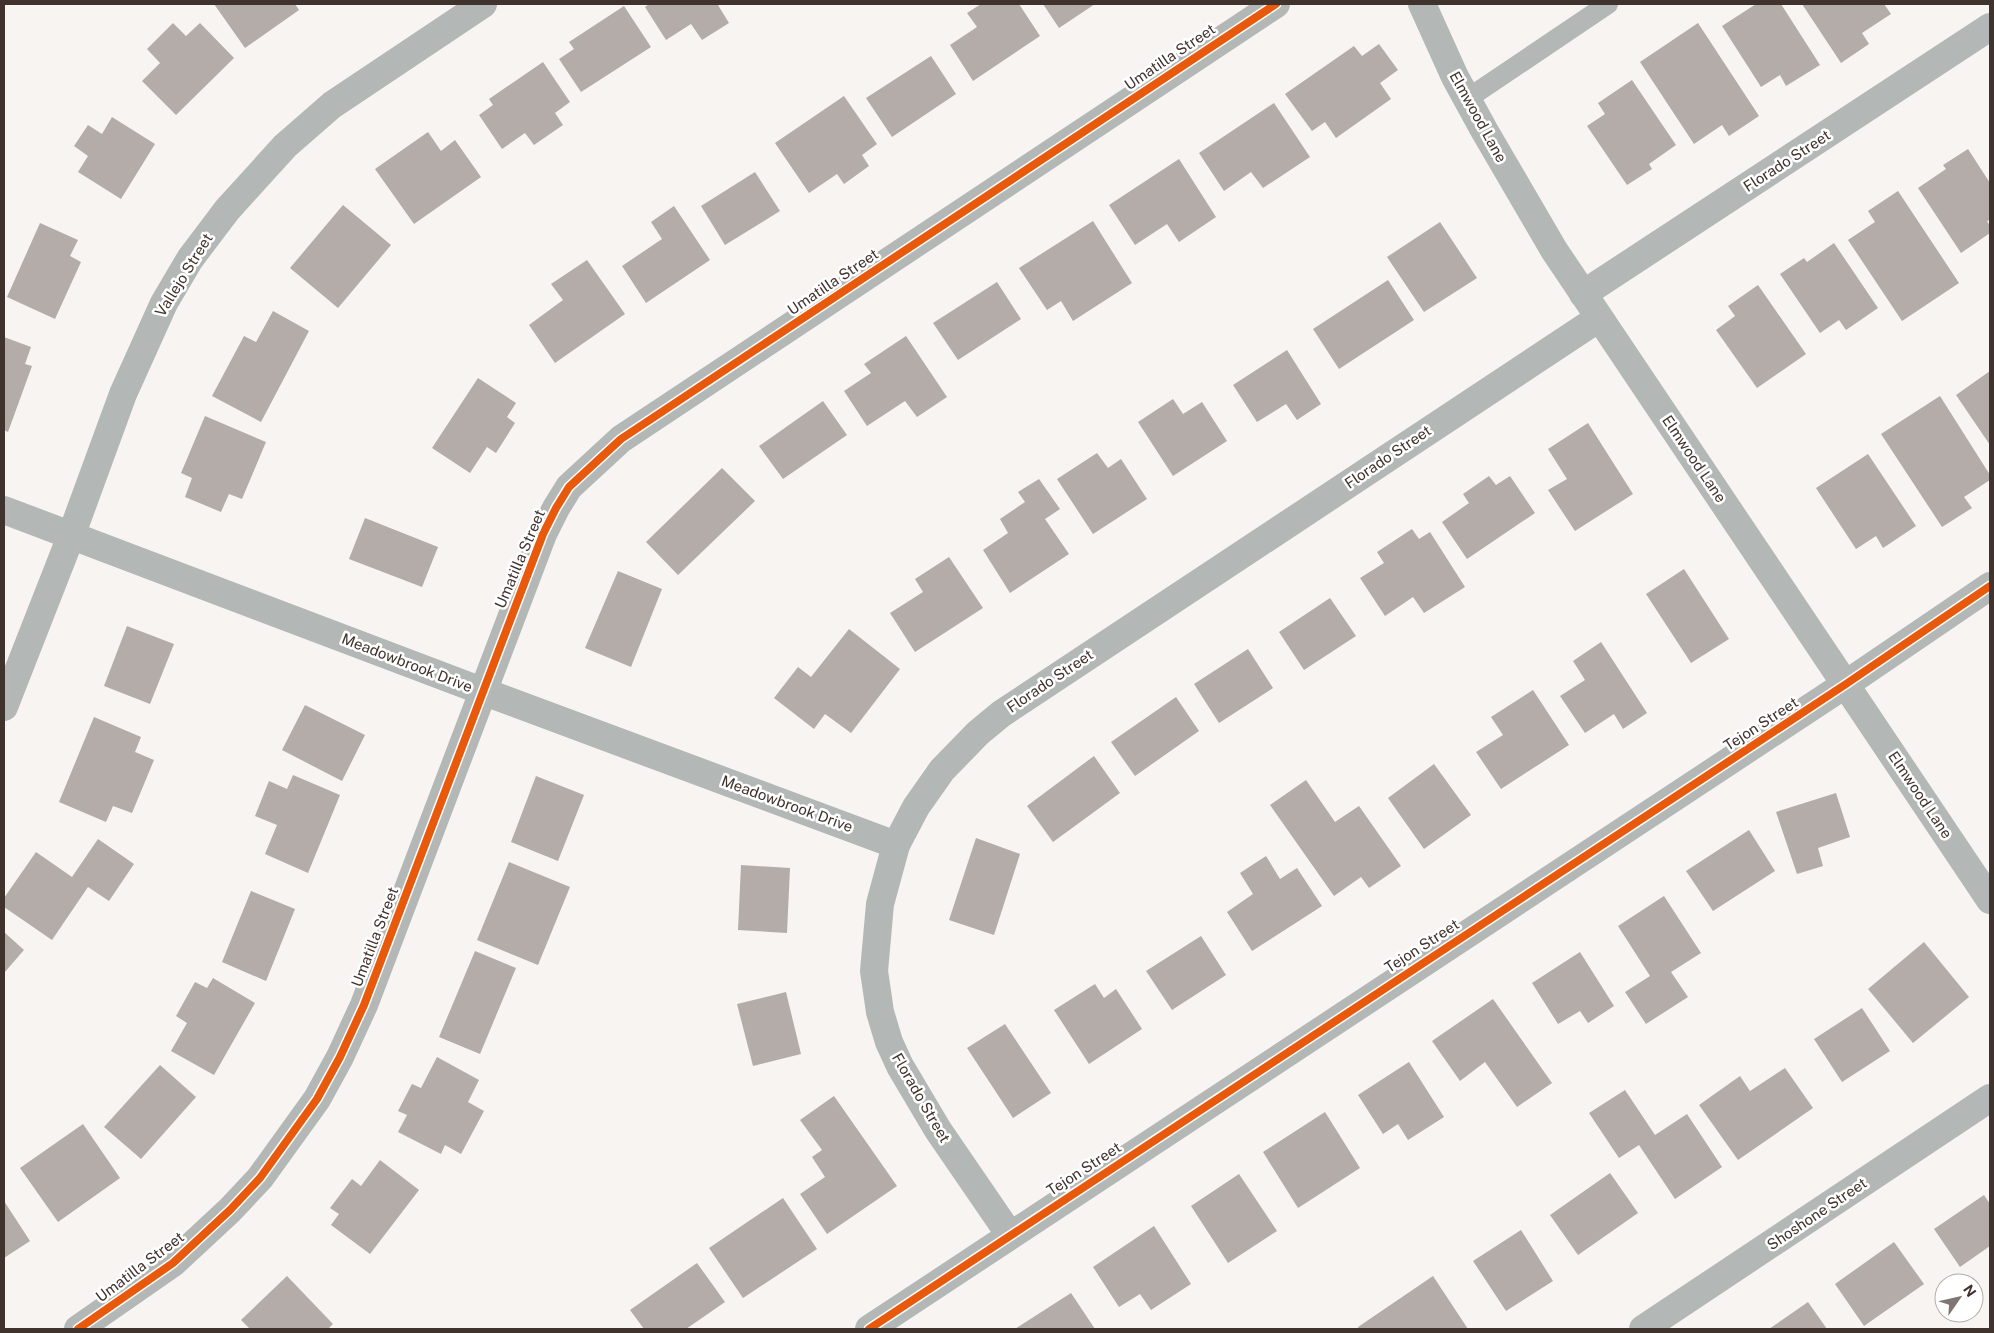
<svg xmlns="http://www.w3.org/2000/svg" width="1994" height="1333" font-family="'Public Sans',sans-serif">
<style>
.building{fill:#b4aca9}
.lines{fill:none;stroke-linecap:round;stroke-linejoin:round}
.service{stroke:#b3b8b7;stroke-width:20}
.minor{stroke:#b3b8b7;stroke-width:28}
.cycleway-casing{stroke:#fff;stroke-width:11}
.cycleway{stroke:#e8590c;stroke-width:8}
.labels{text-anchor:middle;stroke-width:5;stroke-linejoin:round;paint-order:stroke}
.street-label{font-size:15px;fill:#40322c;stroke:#fff}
</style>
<rect width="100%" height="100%" fill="#f7f4f2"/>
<g class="building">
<path d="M214,4H295L299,10L245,48Z"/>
<path d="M649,4H720L718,5L729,23L702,40L691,24L666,40L645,7Z"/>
<path d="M981,4H1019L1040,36L973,81L950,45L977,27L967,13Z"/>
<path d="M1043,4H1095L1059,28Z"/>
<path d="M1756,4H1781L1820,65L1786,86L1780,75L1761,87L1722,26Z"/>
<path d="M1802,4H1884L1891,14L1862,33L1869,44L1841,63Z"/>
<path d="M624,6L651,47L581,92L559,59L574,49L569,42Z"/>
<path d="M173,23L186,36L200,23L234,58L176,115L142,81L160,63L147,49Z"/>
<path d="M1698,23L1759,116L1729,136L1722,125L1694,144L1640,62Z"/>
<path d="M1379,44L1398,70L1380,83L1391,99L1336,138L1325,122L1312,131L1285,94L1354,46L1362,56Z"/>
<path d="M931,56L956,94L892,137L866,98Z"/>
<path d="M543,62L570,102L555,113L563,125L534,145L525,133L502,149L479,115L493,105L489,99Z"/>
<path d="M1632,80L1676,145L1649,164L1652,169L1627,185L1587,126L1605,114L1598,103Z"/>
<path d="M844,96L877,144L862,155L869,166L844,184L837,174L809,193L775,143Z"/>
<path d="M1274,103L1310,157L1263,188L1251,172L1224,191L1199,153Z"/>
<path d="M112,117L155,144L121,199L78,172L88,156L74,146L88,125L102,134Z"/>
<path d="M428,132L441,151L455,140L481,177L414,224L375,169Z"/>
<path d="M1968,149L1990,183V220L1987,221L1990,226V233L1961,253L1918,188L1946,169L1943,165Z"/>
<path d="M1179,159L1216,217L1179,242L1167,224L1135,245L1109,205Z"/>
<path d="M755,172L780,211L725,245L701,206Z"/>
<path d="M1898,191L1959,283L1902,321L1848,240L1875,222L1868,211Z"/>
<path d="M343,205L391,245L338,308L290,268Z"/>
<path d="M674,206L710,260L646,303L622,266L662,239L651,222Z"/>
<path d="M1093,221L1132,283L1073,321L1061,301L1047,310L1019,268Z"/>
<path d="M1440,222L1477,278L1424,312L1387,257Z"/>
<path d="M40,223L78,240L70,256L81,262L55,319L7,297Z"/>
<path d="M1834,243L1878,308L1846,330L1839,320L1820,333L1780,274L1804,258L1807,262Z"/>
<path d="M587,260L625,314L555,363L529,325L563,300L551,284Z"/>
<path d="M1388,280L1414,320L1339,369L1313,329Z"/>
<path d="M997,282L1021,319L958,360L933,323Z"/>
<path d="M1758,285L1806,354L1757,388L1716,330L1735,316L1728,306Z"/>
<path d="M273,311L309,331L261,422L212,396L244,336L256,342Z"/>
<path d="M906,336L947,397L917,417L905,401L867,426L844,391L871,373L864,364Z"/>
<path d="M4,337L31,347L25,364L32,366L8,432L4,430Z"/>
<path d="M1287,350L1321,404L1297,420L1286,404L1257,422L1233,385Z"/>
<path d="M1990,371V445L1956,395Z"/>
<path d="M478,378L516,403L507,417L515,423L496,453L487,447L470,473L432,448Z"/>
<path d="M1940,396L1990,475V480L1964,497L1972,508L1942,527L1881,434Z"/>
<path d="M1173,399L1183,414L1202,402L1227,441L1173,476L1138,422Z"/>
<path d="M823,401L847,435L783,479L759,446Z"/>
<path d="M205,416L266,442L242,499L229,494L221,512L185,497L192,478L181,473Z"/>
<path d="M1588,423L1633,494L1575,531L1548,490L1567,479L1548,449Z"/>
<path d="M1097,453L1108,468L1121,459L1147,499L1093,534L1057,479Z"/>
<path d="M1868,454L1916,526L1883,548L1876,536L1856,549L1816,488Z"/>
<path d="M722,468L755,501L678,575L646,542Z"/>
<path d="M1489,476L1496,485L1510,476L1535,513L1467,559L1442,522L1469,503L1463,494Z"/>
<path d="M1039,479L1060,509L1045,519L1069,554L1010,593L983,550L1008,533L1000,519L1025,502L1018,492Z"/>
<path d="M365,518L438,547L422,587L349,559Z"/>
<path d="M1412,529L1419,539L1430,532L1465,587L1424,613L1413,597L1385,616L1360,578L1384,563L1377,552Z"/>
<path d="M949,557L983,608L915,652L890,613L923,592L915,579Z"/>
<path d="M1684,569L1729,639L1691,663L1646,594Z"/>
<path d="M618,571L662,589L631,667L585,648Z"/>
<path d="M1330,598L1356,636L1304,670L1279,632Z"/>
<path d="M127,626L174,644L150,704L104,686Z"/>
<path d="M849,629L900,669L851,733L825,714L814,729L774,698L798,667L811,677Z"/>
<path d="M1601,642L1647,713L1623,729L1614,714L1585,733L1560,696L1585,680L1573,661Z"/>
<path d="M1248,649L1273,688L1219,723L1194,684Z"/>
<path d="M1533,690L1569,745L1501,789L1476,752L1503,735L1491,717Z"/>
<path d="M1176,697L1199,731L1135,776L1111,742Z"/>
<path d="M305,705L365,735L342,781L282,750Z"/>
<path d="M94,717L141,737L135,752L154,760L132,813L113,806L106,822L59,802Z"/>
<path d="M1094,756L1120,793L1053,842L1027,806Z"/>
<path d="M1434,764L1471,815L1424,849L1388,798Z"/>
<path d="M293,775L340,795L308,873L265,854L277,825L255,816L269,781L287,789Z"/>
<path d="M536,776L584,795L558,861L511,842Z"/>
<path d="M1306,780L1335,822L1359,806L1401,866L1369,888L1361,877L1334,896L1270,805Z"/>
<path d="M1836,793L1850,837L1818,848L1823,866L1797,874L1776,812Z"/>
<path d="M1749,830L1775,871L1713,911L1686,871Z"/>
<path d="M976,838L1020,854L994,935L949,920Z"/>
<path d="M98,839L134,864L109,901L88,887L52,940L4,907V898L36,852L72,877Z"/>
<path d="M1266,856L1280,879L1297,868L1322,906L1252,951L1227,912L1253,894L1240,873Z"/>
<path d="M509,862L570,887L538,965L477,940Z"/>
<path d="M741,865L790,868L787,933L738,930Z"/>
<path d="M251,891L295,909L266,981L222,962Z"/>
<path d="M1664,896L1701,953L1671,972L1688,997L1646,1024L1625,992L1650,976L1618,926Z"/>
<path d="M4,932L24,950L4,973Z"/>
<path d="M1201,936L1226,975L1172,1010L1146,971Z"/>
<path d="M1924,942L1969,997L1913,1043L1868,989Z"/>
<path d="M475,951L516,968L480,1054L439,1037Z"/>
<path d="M1580,952L1614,1006L1588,1023L1580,1011L1558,1024L1532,983Z"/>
<path d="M213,978L255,1003L214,1075L171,1051L187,1023L176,1016L195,982L207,988Z"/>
<path d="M1095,984L1104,998L1116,989L1142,1029L1089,1064L1054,1010Z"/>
<path d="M786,992L801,1054L753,1066L737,1004Z"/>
<path d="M1493,999L1552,1083L1517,1107L1485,1062L1460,1081L1432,1041Z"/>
<path d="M1862,1008L1890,1051L1842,1082L1814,1039Z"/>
<path d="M1005,1024L1051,1093L1013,1118L967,1048Z"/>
<path d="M437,1057L479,1080L468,1102L484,1111L461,1154L445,1145L441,1154L398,1132L407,1115L398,1111L412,1084L421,1088Z"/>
<path d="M1409,1062L1444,1117L1408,1140L1398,1124L1383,1134L1358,1095Z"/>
<path d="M160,1065L196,1097L141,1159L104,1127Z"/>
<path d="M1785,1068L1813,1108L1738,1160L1699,1105L1740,1076L1750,1091Z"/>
<path d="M1625,1090L1655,1135L1687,1114L1722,1167L1675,1199L1639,1145L1619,1158L1589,1113Z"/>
<path d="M834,1096L897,1186L827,1234L800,1194L825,1177L812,1157L822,1150L800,1120Z"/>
<path d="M1325,1112L1360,1168L1298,1208L1263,1152Z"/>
<path d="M83,1124L120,1178L58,1222L20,1168Z"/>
<path d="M380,1160L419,1190L370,1254L331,1225L339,1214L330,1208L352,1179L361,1186Z"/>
<path d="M1610,1173L1638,1213L1578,1255L1550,1215Z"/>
<path d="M1239,1174L1277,1231L1228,1263L1191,1206Z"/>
<path d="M1984,1195L1990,1204V1246L1960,1267L1934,1229Z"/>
<path d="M783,1198L817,1249L743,1298L709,1248Z"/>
<path d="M4,1201L30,1241L4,1258Z"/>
<path d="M1154,1226L1191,1284L1151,1310L1140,1294L1119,1307L1093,1267Z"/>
<path d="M1521,1230L1553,1281L1506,1311L1473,1261Z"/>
<path d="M1894,1242L1924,1284L1864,1326L1835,1284Z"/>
<path d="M697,1263L725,1302L686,1329H644L630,1310Z"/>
<path d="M287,1276L333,1324L328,1329H250L241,1320Z"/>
<path d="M1433,1276L1468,1329H1359L1358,1327Z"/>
<path d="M1071,1293L1095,1329H1015Z"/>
<path d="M1808,1302L1827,1329H1769Z"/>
</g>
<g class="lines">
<path class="service" d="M1467,99L1608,4"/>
<g class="minor">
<path d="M1422,4L1455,77L1484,130L1554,250L1990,900"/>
<path d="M1583,294L1990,27"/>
<path d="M4,510L482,691L896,845"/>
<path d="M4,707L71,536L123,394L164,303L190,259L227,210L285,146L332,105L483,4"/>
<path d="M1010,1235L938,1130L900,1066L889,1042L880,1012L874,971L880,904L896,845L916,807L942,770L978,733L1001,714L1599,318"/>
<path d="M78,1329L173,1263L230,1210L260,1178L317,1099L340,1057L364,1005L543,534L556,508L569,487L621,439L1276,4"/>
<path d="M869,1329L1846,684L1990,586"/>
<path d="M1643,1329L1990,1098"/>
</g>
<defs>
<g id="cycleway">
<path d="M78,1329L173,1263L230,1210L260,1178L317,1099L340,1057L364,1005L543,534L556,508L569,487L621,439L1276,4"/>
<path d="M869,1329L1846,684L1990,586"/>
</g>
</defs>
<use href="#cycleway" class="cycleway-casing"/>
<use href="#cycleway" class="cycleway"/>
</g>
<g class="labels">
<g class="street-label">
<text transform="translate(1170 57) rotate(-34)" y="5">Umatilla Street</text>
<text transform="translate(1478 117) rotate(61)" y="5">Elmwood Lane</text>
<text transform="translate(1787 161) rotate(-33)" y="5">Florado Street</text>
<text transform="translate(184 275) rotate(-58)" y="5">Vallejo Street</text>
<text transform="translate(833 282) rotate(-34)" y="5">Umatilla Street</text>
<text transform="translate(1388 457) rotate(-34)" y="5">Florado Street</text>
<text transform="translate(1694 459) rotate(56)" y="5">Elmwood Lane</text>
<text transform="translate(520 559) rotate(-67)" y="5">Umatilla Street</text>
<text transform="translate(407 663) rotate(21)" y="5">Meadowbrook Drive</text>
<text transform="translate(1050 681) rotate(-34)" y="5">Florado Street</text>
<text transform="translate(1761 724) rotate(-33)" y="5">Tejon Street</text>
<text transform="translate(1920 795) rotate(56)" y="5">Elmwood Lane</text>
<text transform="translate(787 804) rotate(20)" y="5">Meadowbrook Drive</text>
<text transform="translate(375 937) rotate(-69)" y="5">Umatilla Street</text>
<text transform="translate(1422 946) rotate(-33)" y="5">Tejon Street</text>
<text transform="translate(921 1098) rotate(60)" y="5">Florado Street</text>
<text transform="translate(1084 1169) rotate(-33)" y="5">Tejon Street</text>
<text transform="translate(1817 1214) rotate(-34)" y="5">Shoshone Street</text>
<text transform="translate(140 1267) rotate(-37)" y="5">Umatilla Street</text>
</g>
</g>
<rect width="1994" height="1333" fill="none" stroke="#40322c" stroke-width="10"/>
<g transform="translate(1959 1298) rotate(56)"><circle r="24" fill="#ffffff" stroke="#b3adab"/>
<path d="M0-4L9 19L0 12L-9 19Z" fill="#807671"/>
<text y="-8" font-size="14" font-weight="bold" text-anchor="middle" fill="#40322c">N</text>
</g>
</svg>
